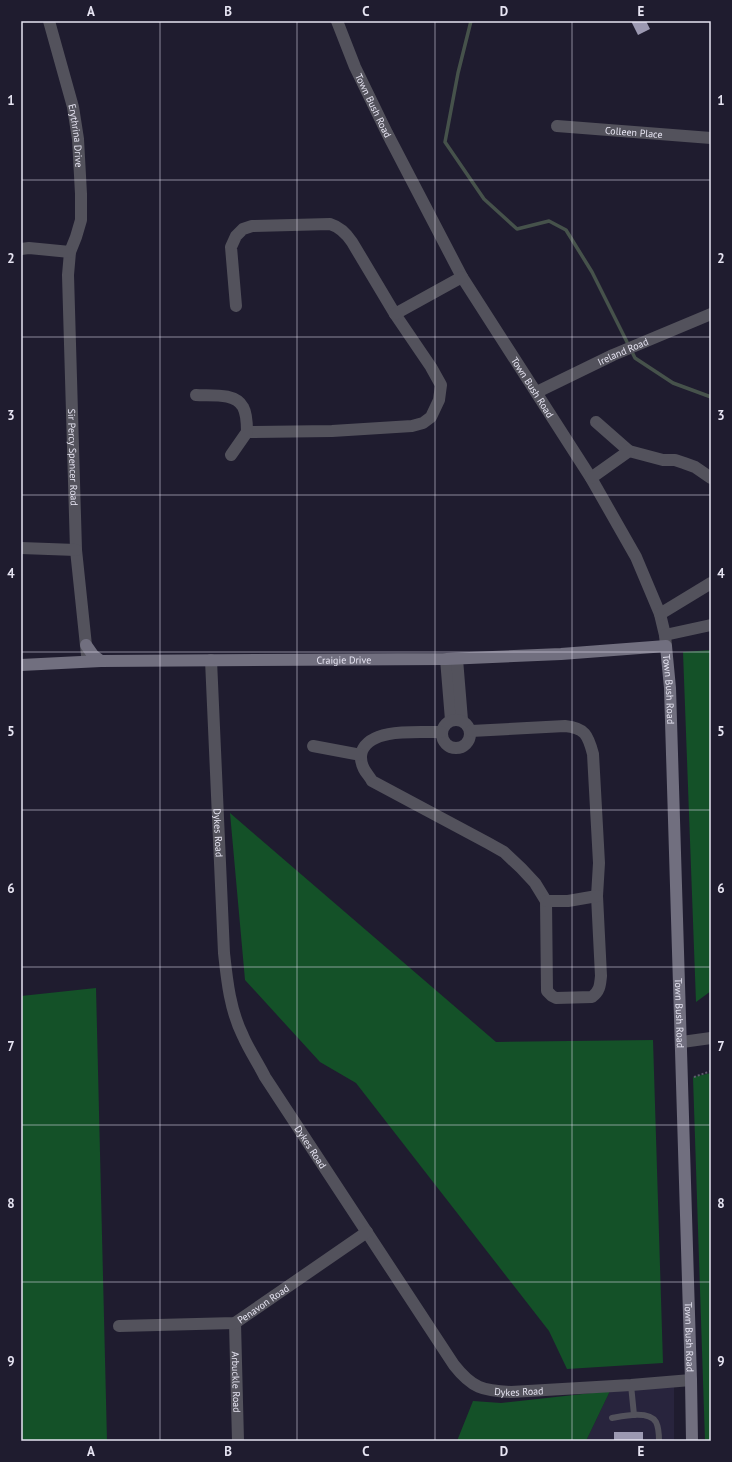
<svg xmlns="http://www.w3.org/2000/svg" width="732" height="1462" font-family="'PT Sans',sans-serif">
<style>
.built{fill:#28243d}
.green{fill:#145128}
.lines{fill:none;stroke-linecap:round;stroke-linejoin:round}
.stream{stroke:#46524b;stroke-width:3.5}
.building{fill:#9c99b2}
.path{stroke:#5f5c6e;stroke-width:2;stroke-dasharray:2 2;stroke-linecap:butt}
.lane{stroke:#53525c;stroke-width:6}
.street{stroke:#53525c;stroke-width:12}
.secondary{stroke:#716f7f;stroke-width:12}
.grid{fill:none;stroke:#e6e4f2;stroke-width:1;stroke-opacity:0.55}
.labels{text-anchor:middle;stroke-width:4;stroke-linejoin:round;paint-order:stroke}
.street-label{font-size:10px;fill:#e6e4f2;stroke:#1f1c2f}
.neatline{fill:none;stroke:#e6e4f2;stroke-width:1.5}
.grid-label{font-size:13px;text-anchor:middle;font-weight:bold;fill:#e6e4f2}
</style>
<rect width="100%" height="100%" fill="#1f1c2f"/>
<path class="built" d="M674,1387V1441H586L610,1391Z"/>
<g class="green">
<path d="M711,650V991L696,1002L683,652Z"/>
<path d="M230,813L496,1042L653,1040L663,1363L567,1369L549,1331L356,1083L320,1062L245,980Z"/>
<path d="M96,988L107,1441H21V996Z"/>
<path d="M711,1073V1441H705L693,1077Z"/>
<path d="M610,1391L586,1441H457L473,1401L501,1403Z"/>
</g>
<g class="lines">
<path class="stream" d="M471,21L458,73L445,142L484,199L517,229L549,221L566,230L592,272L635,358L673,383L711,397"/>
</g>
<g class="building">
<path d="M631,21H646L650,29L638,35Z"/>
<rect x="614" y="1432" width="29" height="9"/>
</g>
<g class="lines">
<path class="path" d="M694,1077L711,1071"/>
<g class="lane">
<path d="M631,1385L634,1415"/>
<path d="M612,1418C623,1416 649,1410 656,1422C659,1428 659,1435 659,1441"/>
</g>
<g class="street">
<path id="s1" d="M49,21L73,107L78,139L81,194V220L76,237L70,252L68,275L76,550L87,655"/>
<path id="s2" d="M337,21L355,67L387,133L462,277L591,478L636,557L660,614L665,635L666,646"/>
<path id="s3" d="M557,126L711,138"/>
<path d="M21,249L29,248L70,252"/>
<path d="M236,306L231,247L236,236L243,229L252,226L330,224C340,227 346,233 352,242L395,314L431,367L441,385L439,400L431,417L423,423L412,426L332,431L247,432"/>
<path d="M395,314L462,277"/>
<path id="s4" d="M537,392L613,355L711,314"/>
<path d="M196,395C210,396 235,392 243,407C247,414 247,424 247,432L231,455"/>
<path d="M596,422L629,451L663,460H675L684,463L695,467L711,478"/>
<path d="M591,478L629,451"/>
<path d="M21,548L76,550"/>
<path d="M660,614L711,583"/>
<path d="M665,635L711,625"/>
<path d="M446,659L451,720"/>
<path d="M457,659L462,720"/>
<path id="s5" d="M211,660L224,953C227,981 230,1010 243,1036C249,1050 258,1063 265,1077L454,1365C472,1388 483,1391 511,1392L631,1385L691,1380"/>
<circle cx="456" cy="734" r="14"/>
<path d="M441,732C419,733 372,727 362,751C360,757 361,763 364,769C366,773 370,777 372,781L488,843L504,852L521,868L535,883L546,901L547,991L552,996L556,998L592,997C600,991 600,985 601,976L597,896L599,863L593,754C588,735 585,728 565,726L471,731"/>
<path d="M313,746L361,755"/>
<path d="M546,901H568L597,896"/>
<path d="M682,1042L711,1038"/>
<path id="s6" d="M235,1323L238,1441"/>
<path id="s7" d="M119,1326L235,1323L367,1232"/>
</g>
<g class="secondary">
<path d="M86,645L93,655L101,661"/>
<path id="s8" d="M21,665L101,661L446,659L561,654L666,646L670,688L691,1380L692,1441"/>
</g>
</g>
<path class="grid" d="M160,21V1441M297,21V1441M435,21V1441M572,21V1441M21,180H711M21,337H711M21,495H711M21,652H711M21,810H711M21,967H711M21,1125H711M21,1282H711"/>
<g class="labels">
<g class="street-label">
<text dy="4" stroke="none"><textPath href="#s2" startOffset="92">Town Bush Road</textPath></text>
<text dy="4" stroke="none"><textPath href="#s3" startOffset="77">Colleen Place</textPath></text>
<text dy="4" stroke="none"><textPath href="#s1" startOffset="118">Erythrina Drive</textPath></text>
<text dy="4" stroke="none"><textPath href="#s4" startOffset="95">Ireland Road</textPath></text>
<text dy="4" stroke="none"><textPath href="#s2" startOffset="416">Town Bush Road</textPath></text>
<text dy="4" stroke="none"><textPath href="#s1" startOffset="442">Sir Percy Spencer Road</textPath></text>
<text dy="4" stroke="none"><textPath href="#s8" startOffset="323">Craigie Drive</textPath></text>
<text dy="4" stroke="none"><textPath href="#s8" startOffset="689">Town Bush Road</textPath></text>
<text dy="4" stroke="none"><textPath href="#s5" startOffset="173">Dykes Road</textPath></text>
<text dy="4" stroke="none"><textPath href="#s8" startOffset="1013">Town Bush Road</textPath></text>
<text dy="4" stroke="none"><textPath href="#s5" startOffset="509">Dykes Road</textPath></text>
<text dy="4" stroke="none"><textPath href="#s7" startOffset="150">Penavon Road</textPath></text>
<text dy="4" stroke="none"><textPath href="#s8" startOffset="1337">Town Bush Road</textPath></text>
<text dy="4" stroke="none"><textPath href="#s6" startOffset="59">Arbuckle Road</textPath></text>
<text dy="4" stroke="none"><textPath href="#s5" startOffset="844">Dykes Road</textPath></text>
</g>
</g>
<rect width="732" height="1462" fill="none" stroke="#1f1c2f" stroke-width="44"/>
<rect x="22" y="22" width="688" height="1418" class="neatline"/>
<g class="grid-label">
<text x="91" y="16">A</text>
<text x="228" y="16">B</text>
<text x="366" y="16">C</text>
<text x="504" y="16">D</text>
<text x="641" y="16">E</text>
<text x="11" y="105">1</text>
<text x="721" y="105">1</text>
<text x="11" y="263">2</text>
<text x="721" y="263">2</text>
<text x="11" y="420">3</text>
<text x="721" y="420">3</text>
<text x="11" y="578">4</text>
<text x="721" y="578">4</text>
<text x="11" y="736">5</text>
<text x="721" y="736">5</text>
<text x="11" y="893">6</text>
<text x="721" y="893">6</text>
<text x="11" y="1051">7</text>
<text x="721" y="1051">7</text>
<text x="11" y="1208">8</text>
<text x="721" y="1208">8</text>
<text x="11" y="1366">9</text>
<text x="721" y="1366">9</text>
<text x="91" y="1456">A</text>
<text x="228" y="1456">B</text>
<text x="366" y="1456">C</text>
<text x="504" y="1456">D</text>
<text x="641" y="1456">E</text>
</g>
</svg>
